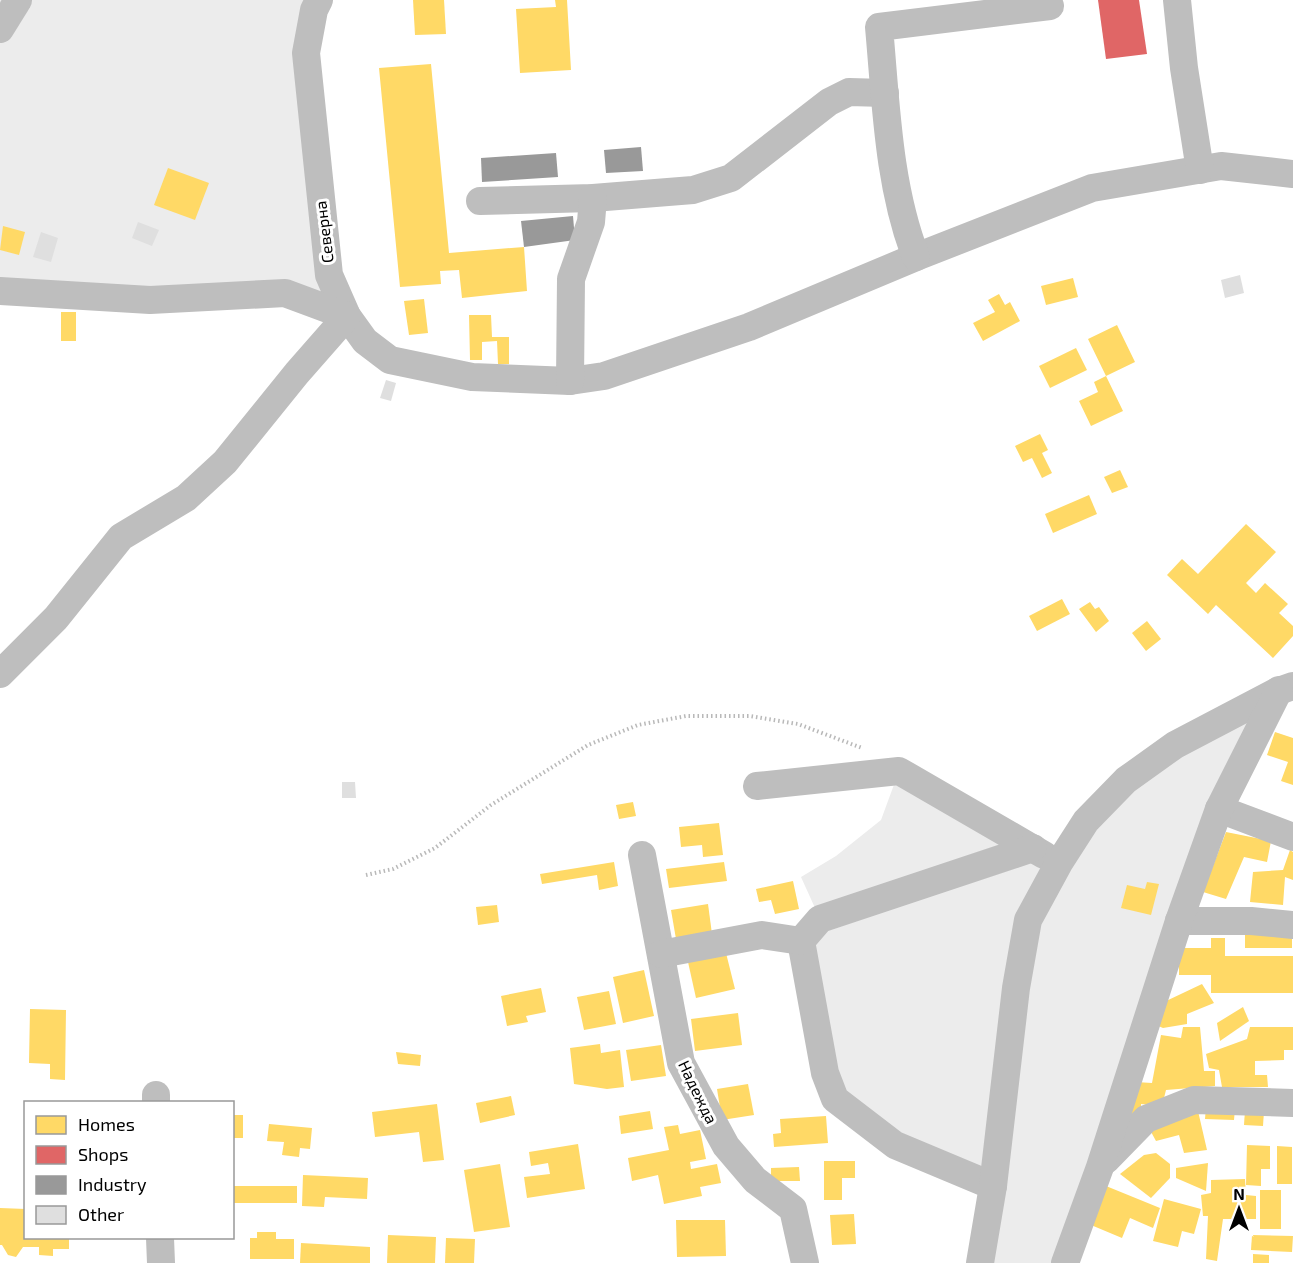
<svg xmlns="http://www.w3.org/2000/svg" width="1293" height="1263" font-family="'Exo 2',sans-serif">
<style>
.green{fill:#ececec}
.homes{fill:#ffd966}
.shops{fill:#e06666}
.industry{fill:#999}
.building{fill:#dfdfdf}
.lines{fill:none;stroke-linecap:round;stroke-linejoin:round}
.path{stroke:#b9b9b9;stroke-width:4;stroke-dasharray:1.5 3;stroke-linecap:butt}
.minor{stroke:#bebebe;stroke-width:28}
.labels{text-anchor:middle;stroke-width:6;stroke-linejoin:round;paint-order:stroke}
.street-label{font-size:16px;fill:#000;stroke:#fff}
</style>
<rect width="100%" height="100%" fill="#fff"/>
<g class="green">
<path d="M0,0H319L314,10L347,316L285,293L0,291Z"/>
<path d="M1276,692L1065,1263H980L993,1186L835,1099L801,941L820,919L801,877L836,856L881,820L899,771L1059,863L1086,821Z"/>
</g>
<g class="homes">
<path d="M413,0H444L446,34L415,35Z"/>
<path d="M555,0H567L571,70L520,73L516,9L556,7Z"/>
<path d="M431,64L449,253L524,247L527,291L462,298L459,270L440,271L441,284L400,287L379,68Z"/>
<path d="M168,168L209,183L195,220L154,205Z"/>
<path d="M3,226L25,232L19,255L0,250Z"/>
<path d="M1073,278L1078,297L1046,305L1041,286Z"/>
<path d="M999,294L1005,305L1010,302L1020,321L983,341L973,323L995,312L988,300Z"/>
<path d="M424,299L428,333L409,335L404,301Z"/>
<rect x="61" y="312" width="15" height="29"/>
<path d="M469,315H491L492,337H509V364H498L497,341L482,342V360H470Z"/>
<path d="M1117,325L1135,362L1106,376L1123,411L1091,426L1079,401L1098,392L1094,382L1106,376L1088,339Z"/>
<path d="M1076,348L1087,370L1050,388L1039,366Z"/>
<path d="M1040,434L1048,450L1042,453L1052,473L1042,478L1032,458L1023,462L1015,446Z"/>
<path d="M1120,470L1128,487L1112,493L1104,477Z"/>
<path d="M1089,495L1097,514L1053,533L1045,514Z"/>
<path d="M1246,524L1276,552L1246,583L1256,593L1265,583L1288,604L1279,613L1293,626V636L1273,658L1216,605L1208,614L1167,575L1182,559L1198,574Z"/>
<path d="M1062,599L1070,614L1037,631L1029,616Z"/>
<path d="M1090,602L1095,609L1099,607L1109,621L1096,632L1079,609Z"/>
<path d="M1147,621L1161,639L1146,651L1132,633Z"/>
<path d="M1275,732L1293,738V785L1281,781L1288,762L1267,755Z"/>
<path d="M633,802L636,816L619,819L616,805Z"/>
<path d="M719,823L723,855L703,857L702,845L681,847L679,827Z"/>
<path d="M1226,832L1271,841L1267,862L1244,857L1226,899L1203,892Z"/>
<path d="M1290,850L1293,852V880L1285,877L1283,905L1250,902L1253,872L1283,870Z"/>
<path d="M614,862L618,886L599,890L597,875L542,884L540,874Z"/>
<path d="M724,862L727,881L669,888L666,869Z"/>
<path d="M793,881L799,909L775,914L771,900L759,902L756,889Z"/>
<path d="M1147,882L1159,884L1151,915L1121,908L1127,885L1145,889Z"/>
<path d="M708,904L712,934L676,939L671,910Z"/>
<path d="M497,905L499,922L478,925L476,907Z"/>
<rect x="1245" y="934" width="47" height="14"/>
<path d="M1211,938H1225V956H1293V993H1211V975H1179V948H1211Z"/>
<path d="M726,953L735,989L696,998L688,962Z"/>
<path d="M644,970L654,1016L623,1023L613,977Z"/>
<path d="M1202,984L1214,1003L1187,1014V1024L1163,1028L1156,1025L1164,1002Z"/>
<path d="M541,988L546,1012L526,1016L528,1022L507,1026L501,996Z"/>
<path d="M609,991L616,1024L584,1030L577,997Z"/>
<path d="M1243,1007L1249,1021L1220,1041L1217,1023Z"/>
<path d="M30,1009L66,1010L65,1080L50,1079V1064L29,1063Z"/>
<path d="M738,1013L742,1045L695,1051L691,1019Z"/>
<path d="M1183,1027H1200L1204,1071H1215V1086L1166,1090L1162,1106L1141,1104V1118L1127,1116L1136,1082L1152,1083L1161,1035L1181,1038Z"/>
<path d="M1250,1027H1293V1050H1284V1060L1255,1061V1075H1267L1268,1087H1222L1219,1070L1209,1068L1206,1054L1247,1039Z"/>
<path d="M600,1044L601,1053L620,1050L624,1087L607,1089L574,1084L570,1048Z"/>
<path d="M661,1045L666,1076L631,1081L626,1050Z"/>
<path d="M396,1052L421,1055L420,1066L398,1064Z"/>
<path d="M748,1084L754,1115L722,1120L717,1089Z"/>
<path d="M511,1096L515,1115L480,1123L476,1103Z"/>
<path d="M437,1104L444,1160L423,1162L419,1132L375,1137L372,1112Z"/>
<path d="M1206,1107L1235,1109L1234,1120L1205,1119Z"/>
<path d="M1245,1110L1264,1111L1263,1126L1244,1125Z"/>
<path d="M650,1111L653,1129L621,1134L619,1116Z"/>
<path d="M1198,1111L1207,1150L1184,1153L1179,1135L1156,1141L1150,1130Z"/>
<rect x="232" y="1115" width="11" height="23"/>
<path d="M826,1116L828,1143L774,1147L773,1134L781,1133L780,1119Z"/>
<path d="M269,1124L312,1128L310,1149L300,1148L299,1157L282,1155L284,1142L267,1141Z"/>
<path d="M678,1125L680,1134L700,1130L706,1159L690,1162L691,1169L717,1164L721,1183L700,1187L702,1196L664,1204L658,1175L632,1181L628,1158L669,1150L664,1127Z"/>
<path d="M578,1144L585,1189L527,1198L524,1177L550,1174L548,1163L531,1166L529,1152Z"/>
<path d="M1247,1145L1270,1146V1169H1261V1186L1246,1185Z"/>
<path d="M1277,1146L1292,1147V1184H1277Z"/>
<path d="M1156,1153L1170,1164V1178L1151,1198L1120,1174L1144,1155Z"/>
<path d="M824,1161H855V1178H842V1200H824Z"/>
<path d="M1208,1163L1206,1191L1176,1178V1168Z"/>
<path d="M500,1164L510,1227L474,1232L464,1170Z"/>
<path d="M799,1167L800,1181H771V1168Z"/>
<path d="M303,1175L368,1178L367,1199L325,1197L324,1207L302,1206Z"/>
<path d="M1245,1179L1246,1195L1256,1196V1219H1223L1217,1261L1206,1259L1208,1216H1203L1201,1195L1211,1193V1180Z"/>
<rect x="232" y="1186" width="65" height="17"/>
<path d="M1106,1186L1160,1208L1153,1228L1130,1218L1122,1238L1091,1225Z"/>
<rect x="1260" y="1190" width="21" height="39"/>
<path d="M1164,1199L1201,1209L1194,1234L1182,1231L1178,1247L1153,1241Z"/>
<path d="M0,1208L26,1209V1238H69V1249H53V1256L39,1255V1247H23L16,1257L8,1255L2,1245H0Z"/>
<path d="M854,1214L856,1244L832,1245L830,1215Z"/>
<path d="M676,1220H725L726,1256L677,1257Z"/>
<path d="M257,1232H276V1239H294V1259H250V1238H257Z"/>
<path d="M388,1235L436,1237L435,1263H387Z"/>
<path d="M1252,1235L1293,1236L1292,1252L1251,1250Z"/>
<path d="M446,1238L475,1239L474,1263H445Z"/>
<path d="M301,1243L370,1247V1263H300Z"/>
<path d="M1253,1254L1269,1255V1263H1253Z"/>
</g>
<path class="shops" d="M1098,0H1139L1147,54L1106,59Z"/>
<g class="industry">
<path d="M641,147L643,171L606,173L604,150Z"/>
<path d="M556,153L558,177L482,182L481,158Z"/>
<path d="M573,216L575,240L524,247L521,221Z"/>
</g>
<g class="building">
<path d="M138,222L159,230L152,246L132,238Z"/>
<path d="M41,232L58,238L51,262L33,257Z"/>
<path d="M1240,275L1244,293L1225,298L1221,280Z"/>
<path d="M386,380L396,383L391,401L380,398Z"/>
<path d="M342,782H355L356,798H342Z"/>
</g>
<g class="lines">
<path class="path" d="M366,875L393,869L435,848L491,805L588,745L638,725L686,716H750L798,724L862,748"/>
<g class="minor">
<path d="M319,0L314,10L306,53L329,275L347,316L365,341L390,360L472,377L570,381L604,376L749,327L916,257L1092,188L1221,166L1293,174"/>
<path d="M1177,0L1184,68L1200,170"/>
<path d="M0,29L18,0"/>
<path d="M480,201L593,198L693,190L731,178L829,102L849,92L885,93"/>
<path d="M916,257C888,185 886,103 879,27L1050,6"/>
<path d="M0,291L150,300L285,293L347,316L297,373L225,462L186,498L121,537L56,618L0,674"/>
<path d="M570,381L571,279L591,222L593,198"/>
<path d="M757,786L899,771L1044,855"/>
<path d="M1219,809L1293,837"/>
<path d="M642,855L681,1063L726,1146L755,1180L793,1209L805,1263"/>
<path d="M1179,921H1251L1293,925"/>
<path d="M801,941L825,1073L835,1099L895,1145L993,1186"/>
<path d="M661,954L762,935L801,941L820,919L1033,848"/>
<path d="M156,1102V1095"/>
<path d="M1106,1160L1146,1119L1194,1100L1293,1103"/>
<path d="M160,1238L161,1263"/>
<path d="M980,1263L993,1186L1016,988L1028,920L1059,863L1086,821L1126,780L1175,745L1276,692L1293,686"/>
<path d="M1065,1263L1100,1167L1179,921L1219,809L1279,690"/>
</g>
</g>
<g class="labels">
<g class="street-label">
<text transform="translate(324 232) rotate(-97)" y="6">Северна</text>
<text transform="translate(698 1092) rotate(64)" y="6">Надежда</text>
</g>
</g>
<rect x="24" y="1101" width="210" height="138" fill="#ffffff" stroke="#999999" stroke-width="1.5"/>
<rect x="36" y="1116" width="30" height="18" fill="#ffd966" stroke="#999999" stroke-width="1.5"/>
<text x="78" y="1131" font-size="18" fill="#000000">Homes</text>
<rect x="36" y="1146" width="30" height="18" fill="#e06666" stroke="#999999" stroke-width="1.5"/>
<text x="78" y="1161" font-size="18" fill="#000000">Shops</text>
<rect x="36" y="1176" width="30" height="18" fill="#999999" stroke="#999999" stroke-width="1.5"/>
<text x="78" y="1191" font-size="18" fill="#000000">Industry</text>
<rect x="36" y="1206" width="30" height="18" fill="#dfdfdf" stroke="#999999" stroke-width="1.5"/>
<text x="78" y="1221" font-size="18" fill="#000000">Other</text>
<g transform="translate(1239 1209)" stroke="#ffffff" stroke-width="4.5" paint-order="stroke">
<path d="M0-4.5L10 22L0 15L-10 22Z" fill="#000000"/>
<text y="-9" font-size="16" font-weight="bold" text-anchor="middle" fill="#000000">N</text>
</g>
</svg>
